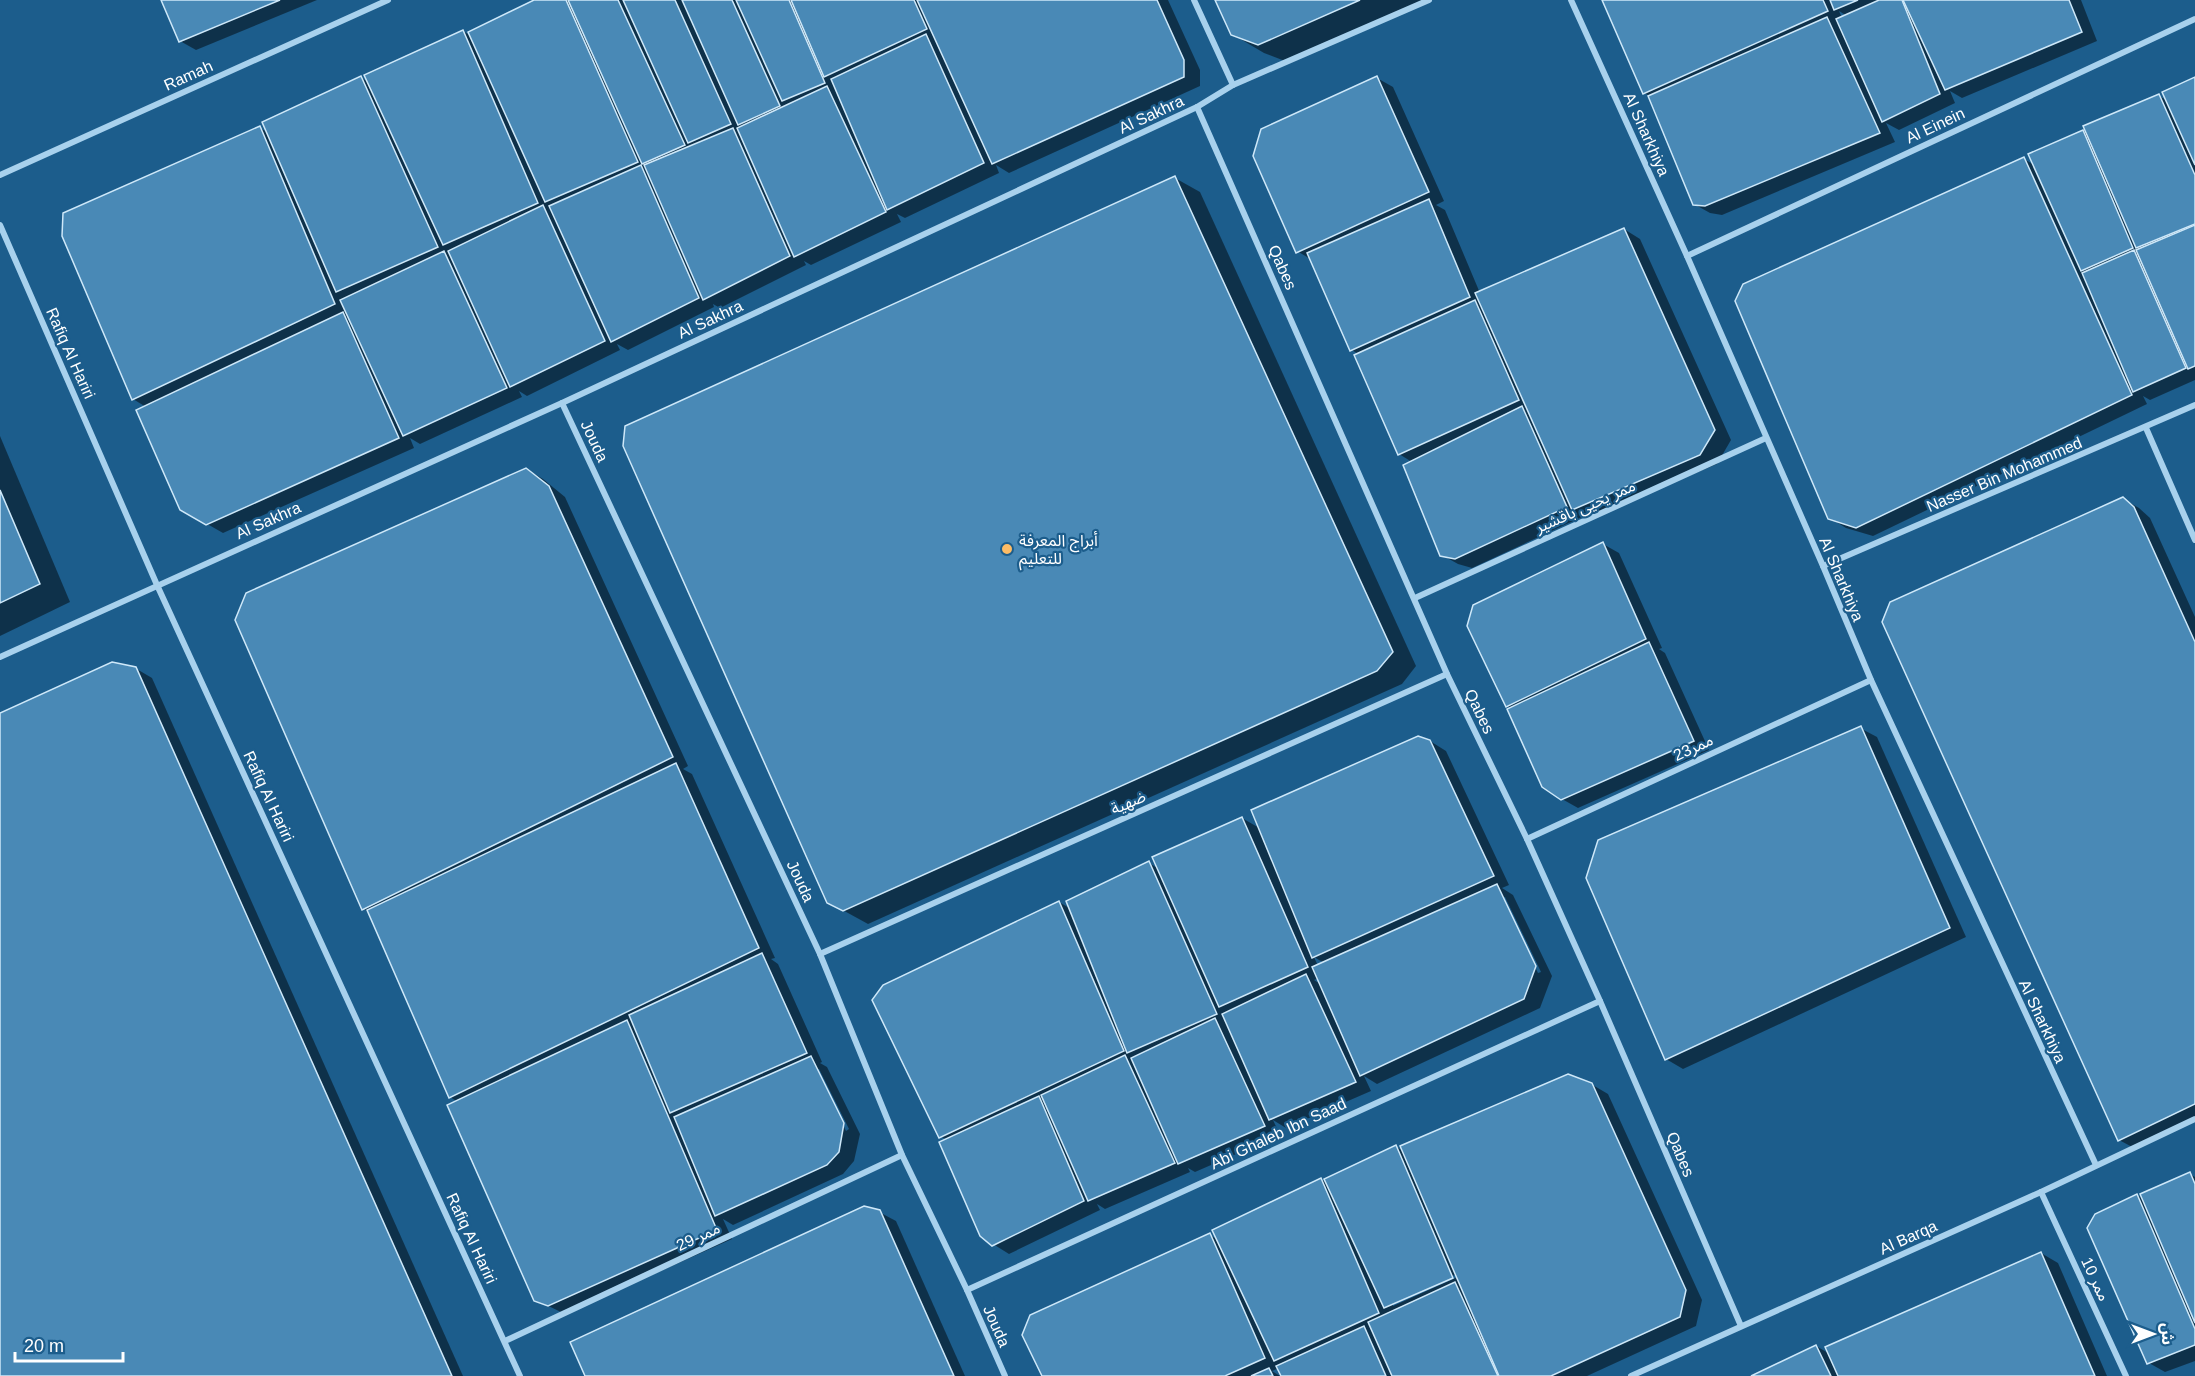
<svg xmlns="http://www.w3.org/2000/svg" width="2195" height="1376" font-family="Arial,'Noto Sans Arabic',sans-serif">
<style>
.shadow{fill:#0007;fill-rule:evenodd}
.building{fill:#4989b6;stroke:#cee8f9;stroke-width:1.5}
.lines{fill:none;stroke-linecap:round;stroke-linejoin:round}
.street{stroke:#a8d1ed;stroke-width:6}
.poi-dot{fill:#fdbc66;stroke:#1c5d8c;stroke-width:2}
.labels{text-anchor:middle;stroke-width:4.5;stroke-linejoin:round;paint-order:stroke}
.street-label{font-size:16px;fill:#fff;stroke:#1c5d8c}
.poi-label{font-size:16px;fill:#fff;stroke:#1c5d8c;text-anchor:start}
</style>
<rect width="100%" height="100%" fill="#1c5d8c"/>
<g class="shadow">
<path d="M163,0H317L196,50L180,41Z"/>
<path d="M538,0H1168L1200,70V86L1009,173L996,165L999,173L905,218L897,214L901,222L811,265L804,261L806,265L720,308L713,304L714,307L628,350L617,344L620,350L527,396L519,391L522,397L420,444L410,438L414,448L223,533L181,509L146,407L133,399L260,128L269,133L361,78L369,82L463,31L471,36Z"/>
<path d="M1216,0H1431L1290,63L1264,53L1232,34Z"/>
<path d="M1604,0H2081L2097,41L1962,98L1950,91L1955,103L1899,130L1886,123L1895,142L1722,215L1710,213L1694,204L1650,96L1644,93ZM1839,11L1847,16L1842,18Z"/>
<path d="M1377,78L1393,87L1444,201L1436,205L1445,210L1480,293L1624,229L1640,239L1731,440L1717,464L1589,518L1584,516L1472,568L1458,564L1442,555L1412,462L1399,454L1358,354L1352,350L1312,260L1297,251Z"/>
<path d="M2195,79V380L2150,400L2143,396L2147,404L1873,536L1846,528L1830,518L2024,159L2036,166L2083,131L2088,134L2159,96L2168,101Z"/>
<path d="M1175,178L1200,192L1416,666L1402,684L868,924L828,902Z"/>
<path d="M0,436L70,602L0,636Z"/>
<path d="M526,469L543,479L565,497L688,766L683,769L692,774L775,958L771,959L778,964L822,1062L820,1063L827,1067L860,1134L854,1161L843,1174L733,1225L723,1219L732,1239L565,1314L536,1300L458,1102L450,1097L369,912L364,909ZM815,1069H819L849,1129L846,1131Z"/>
<path d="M2123,499L2139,508L2150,518L2195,617V1121L2136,1149L2119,1140Z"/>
<path d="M1603,544L1619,553L1662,648L1659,649L1665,653L1709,750L1578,808L1562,799L1512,709L1507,706Z"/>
<path d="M135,668L152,678L463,1376H0V714Z"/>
<path d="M1860,728L1877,737L1966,937L1683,1069L1666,1059Z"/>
<path d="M1430,741L1446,751L1509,885L1502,888L1513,895L1552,976L1540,1008L1377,1084L1364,1076L1371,1091L1286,1128L1273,1120L1280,1135L1195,1172L1188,1168L1190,1172L1105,1209L1097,1204L1100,1210L1009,1254L993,1244L947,1140L940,1136L1059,902L1071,909L1149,863L1159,869L1242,818L1261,829ZM1501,897H1505L1541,972L1538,973ZM1314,957L1319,960L1325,963L1318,966ZM1319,978L1322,985L1314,980Z"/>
<path d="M1591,1084L1608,1094L1702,1300L1696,1326L1587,1376H1282L1279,1368L1272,1371L1280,1376H1044L1210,1235L1218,1240L1321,1179L1327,1183L1396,1147L1404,1151ZM1459,1273L1460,1276L1393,1306V1303Z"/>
<path d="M2190,1174L2195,1177V1361L2165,1372L2149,1363L2137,1195L2145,1200Z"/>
<path d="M879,1212L896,1221L965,1376H587Z"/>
<path d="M2041,1253L2058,1263L2107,1376H1754L1816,1346L1830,1354Z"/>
</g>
<g class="building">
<path d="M161,0H280L179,42Z"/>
<path d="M534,0H566L638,162L545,202L468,32Z"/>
<path d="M568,0H618L685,145L642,164Z"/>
<path d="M623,0H675L731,124L688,143Z"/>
<path d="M682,0H732L780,106L738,125Z"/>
<path d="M736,0H789L825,83L782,101Z"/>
<path d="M791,0H914L927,29L824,77Z"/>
<path d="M917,0H1157L1184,60V77L992,164Z"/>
<path d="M1215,0H1360L1258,45L1231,35Z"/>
<path d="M1602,0H1823L1828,11L1643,94Z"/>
<path d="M1830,0H1858L1834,10Z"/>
<path d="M1879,0H1902L1940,94L1882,122L1836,19Z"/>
<path d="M1903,0H2069L2082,32L1945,90Z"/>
<path d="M1827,17L1880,133L1705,206L1693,205L1648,96Z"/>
<path d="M463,30L538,203L443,245L364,75Z"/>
<path d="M926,34L984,163L887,210L831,79Z"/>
<path d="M361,76L438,247L336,292L262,122Z"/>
<path d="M1377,76L1429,192L1296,253L1253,156L1261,129Z"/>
<path d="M2195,77V165L2162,92Z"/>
<path d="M827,86L886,212L794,257L737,128Z"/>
<path d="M2159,94L2195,175V224L2136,248L2083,126Z"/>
<path d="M260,126L335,304L132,400L62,236L63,213Z"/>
<path d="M733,128L790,256L703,300L644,165Z"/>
<path d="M2083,130L2133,248L2081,271L2028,154Z"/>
<path d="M2024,157L2132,395L1856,528L1828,519L1735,301L1743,284Z"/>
<path d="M641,165L699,298L611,342L549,206Z"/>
<path d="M1175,176L1393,652L1377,671L843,911L827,903L623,446L625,426Z"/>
<path d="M1429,199L1470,297L1350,351L1307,253Z"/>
<path d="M543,205L605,341L510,387L448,251Z"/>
<path d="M2195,225V366L2188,369L2136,250Z"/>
<path d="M1624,228L1715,430L1700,455L1572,510L1475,293Z"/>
<path d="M2134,250L2186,368L2133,392L2082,273Z"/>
<path d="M444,251L507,388L403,436L340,300Z"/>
<path d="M1475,300L1519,400L1398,455L1354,355Z"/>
<path d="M343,312L399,438L206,525L180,510L136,410Z"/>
<path d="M1522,406L1567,507L1455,559L1440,556L1403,465Z"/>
<path d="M526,468L549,486L673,757L362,910L235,620L246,593Z"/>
<path d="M0,490L40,584L0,603Z"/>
<path d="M2123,497L2134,507L2195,642V1104L2118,1141L1882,622L1890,602Z"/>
<path d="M1603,542L1646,639L1506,707L1467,626L1473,605Z"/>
<path d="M1649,642L1694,741L1561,800L1542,787L1507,709Z"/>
<path d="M112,662L136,667L452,1376H0V713Z"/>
<path d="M1861,726L1950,928L1665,1060L1586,878L1598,840Z"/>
<path d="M1418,736L1430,740L1494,876L1312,958L1251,810Z"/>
<path d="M676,763L759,948L449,1098L367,910Z"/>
<path d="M1242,817L1308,967L1219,1007L1152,857Z"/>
<path d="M1149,861L1217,1014L1127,1053L1066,901Z"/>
<path d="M1497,884L1536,966L1524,999L1360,1076L1312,967Z"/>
<path d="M1059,901L1124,1051L939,1138L872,1000L883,985Z"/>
<path d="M762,953L807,1053L670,1113L629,1015Z"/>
<path d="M1306,974L1356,1082L1269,1120L1222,1014Z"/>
<path d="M1215,1018L1265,1126L1178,1164L1131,1058Z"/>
<path d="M627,1020L717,1230L548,1306L534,1301L447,1105Z"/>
<path d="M1125,1055L1175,1163L1088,1201L1041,1095Z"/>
<path d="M811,1056L844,1123L839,1152L827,1165L715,1216L674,1117Z"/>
<path d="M1568,1074L1592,1083L1686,1290L1680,1317L1551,1376H1499L1400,1146Z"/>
<path d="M1039,1096L1084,1201L992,1246L980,1236L939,1142Z"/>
<path d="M1396,1145L1453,1278L1384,1308L1324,1179Z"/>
<path d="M2190,1172L2195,1184V1323L2140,1194Z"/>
<path d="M1321,1178L1379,1313L1274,1361L1212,1230Z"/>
<path d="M2137,1194L2195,1329V1345L2147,1364L2087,1228L2095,1214Z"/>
<path d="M864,1206L880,1210L954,1376H585L570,1342Z"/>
<path d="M1210,1233L1265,1358L1225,1376H1042L1022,1335L1030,1315Z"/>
<path d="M2041,1252L2095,1376H1838L1825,1347Z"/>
<path d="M1455,1282L1498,1376H1392L1368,1322Z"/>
<path d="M1364,1326L1386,1376H1281L1276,1366Z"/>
<path d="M1816,1345L1831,1376H1751Z"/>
<path d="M1269,1368L1273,1376H1251Z"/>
</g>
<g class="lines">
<g class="street">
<path d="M1194,0L1233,85"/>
<path d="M1571,0L1687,256L1823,566L1871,680L2096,1165"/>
<path d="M1197,107L1447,674L1527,839L1600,1001L1741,1326"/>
<path d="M0,175L388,0"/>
<path d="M0,225L157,585L520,1376"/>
<path d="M1687,256L2195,19"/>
<path d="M562,403L820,954L902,1155L967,1290L1005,1376"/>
<path d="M2146,428L2195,540"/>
<path d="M1823,566L2195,405"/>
<path d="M1415,598L1766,438"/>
<path d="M0,657L562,403L1197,107L1233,85L1429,0"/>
<path d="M1527,839L1871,680"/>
<path d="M820,954L1447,674"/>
<path d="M2041,1192L2126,1376"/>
<path d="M967,1290L1600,1001"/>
<path d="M505,1341L902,1155"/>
<path d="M1631,1376L2041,1192L2195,1119"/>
</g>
</g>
<circle class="poi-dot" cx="1007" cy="549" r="6"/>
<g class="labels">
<g class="street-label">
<text transform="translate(188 75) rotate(-24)" y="6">Ramah</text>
<text transform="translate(1151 114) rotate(-25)" y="6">Al Sakhra</text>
<text transform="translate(1935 125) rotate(-25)" y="6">Al Einein</text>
<text transform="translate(1647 134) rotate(66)" y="6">Al Sharkhiya</text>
<text transform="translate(1283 267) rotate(66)" y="6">Qabes</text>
<text transform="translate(710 319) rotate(-25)" y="6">Al Sakhra</text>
<text transform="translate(71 353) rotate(66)" y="6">Rafiq Al Hariri</text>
<text transform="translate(595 441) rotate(65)" y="6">Jouda</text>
<text transform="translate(2004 474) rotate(-23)" y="6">Nasser Bin Mohammed</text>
<text transform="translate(1585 506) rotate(-24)" y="6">ممر يحيى باقشير</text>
<text transform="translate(268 520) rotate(-24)" y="6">Al Sakhra</text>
<text transform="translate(1842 579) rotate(67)" y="6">Al Sharkhiya</text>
<text transform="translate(1480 711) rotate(64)" y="6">Qabes</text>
<text transform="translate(1693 747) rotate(-25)" y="6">ممر23</text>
<text transform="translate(269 796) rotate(65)" y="6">Rafiq Al Hariri</text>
<text transform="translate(1128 802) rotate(-24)" y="6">ضهية</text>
<text transform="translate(801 881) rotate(65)" y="6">Jouda</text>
<text transform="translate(2043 1021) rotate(65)" y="6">Al Sharkhiya</text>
<text transform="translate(1278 1133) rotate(-25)" y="6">Abi Ghaleb Ibn Saad</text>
<text transform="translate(1681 1154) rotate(67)" y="6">Qabes</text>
<text transform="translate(698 1236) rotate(-25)" y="6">ممر 29</text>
<text transform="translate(1908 1237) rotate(-24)" y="6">Al Barqa</text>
<text transform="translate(472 1238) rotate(65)" y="6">Rafiq Al Hariri</text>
<text transform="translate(2096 1279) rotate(65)" y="6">ممر 10</text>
<text transform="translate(997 1326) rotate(66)" y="6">Jouda</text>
</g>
<g class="poi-label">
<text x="1019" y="546">أبراج المعرفة<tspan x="1019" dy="18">للتعليم</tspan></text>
</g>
</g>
<g transform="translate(2153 1334) rotate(90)" stroke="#1c5d8c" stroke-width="4.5" paint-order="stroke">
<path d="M0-4.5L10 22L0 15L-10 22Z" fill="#ffffff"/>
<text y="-9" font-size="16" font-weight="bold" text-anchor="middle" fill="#ffffff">ش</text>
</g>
<path d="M15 1352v9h108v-9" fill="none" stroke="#ffffff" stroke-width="3"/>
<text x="24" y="1352" font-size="18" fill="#ffffff" stroke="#1c5d8c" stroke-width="4.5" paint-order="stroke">20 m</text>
</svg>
